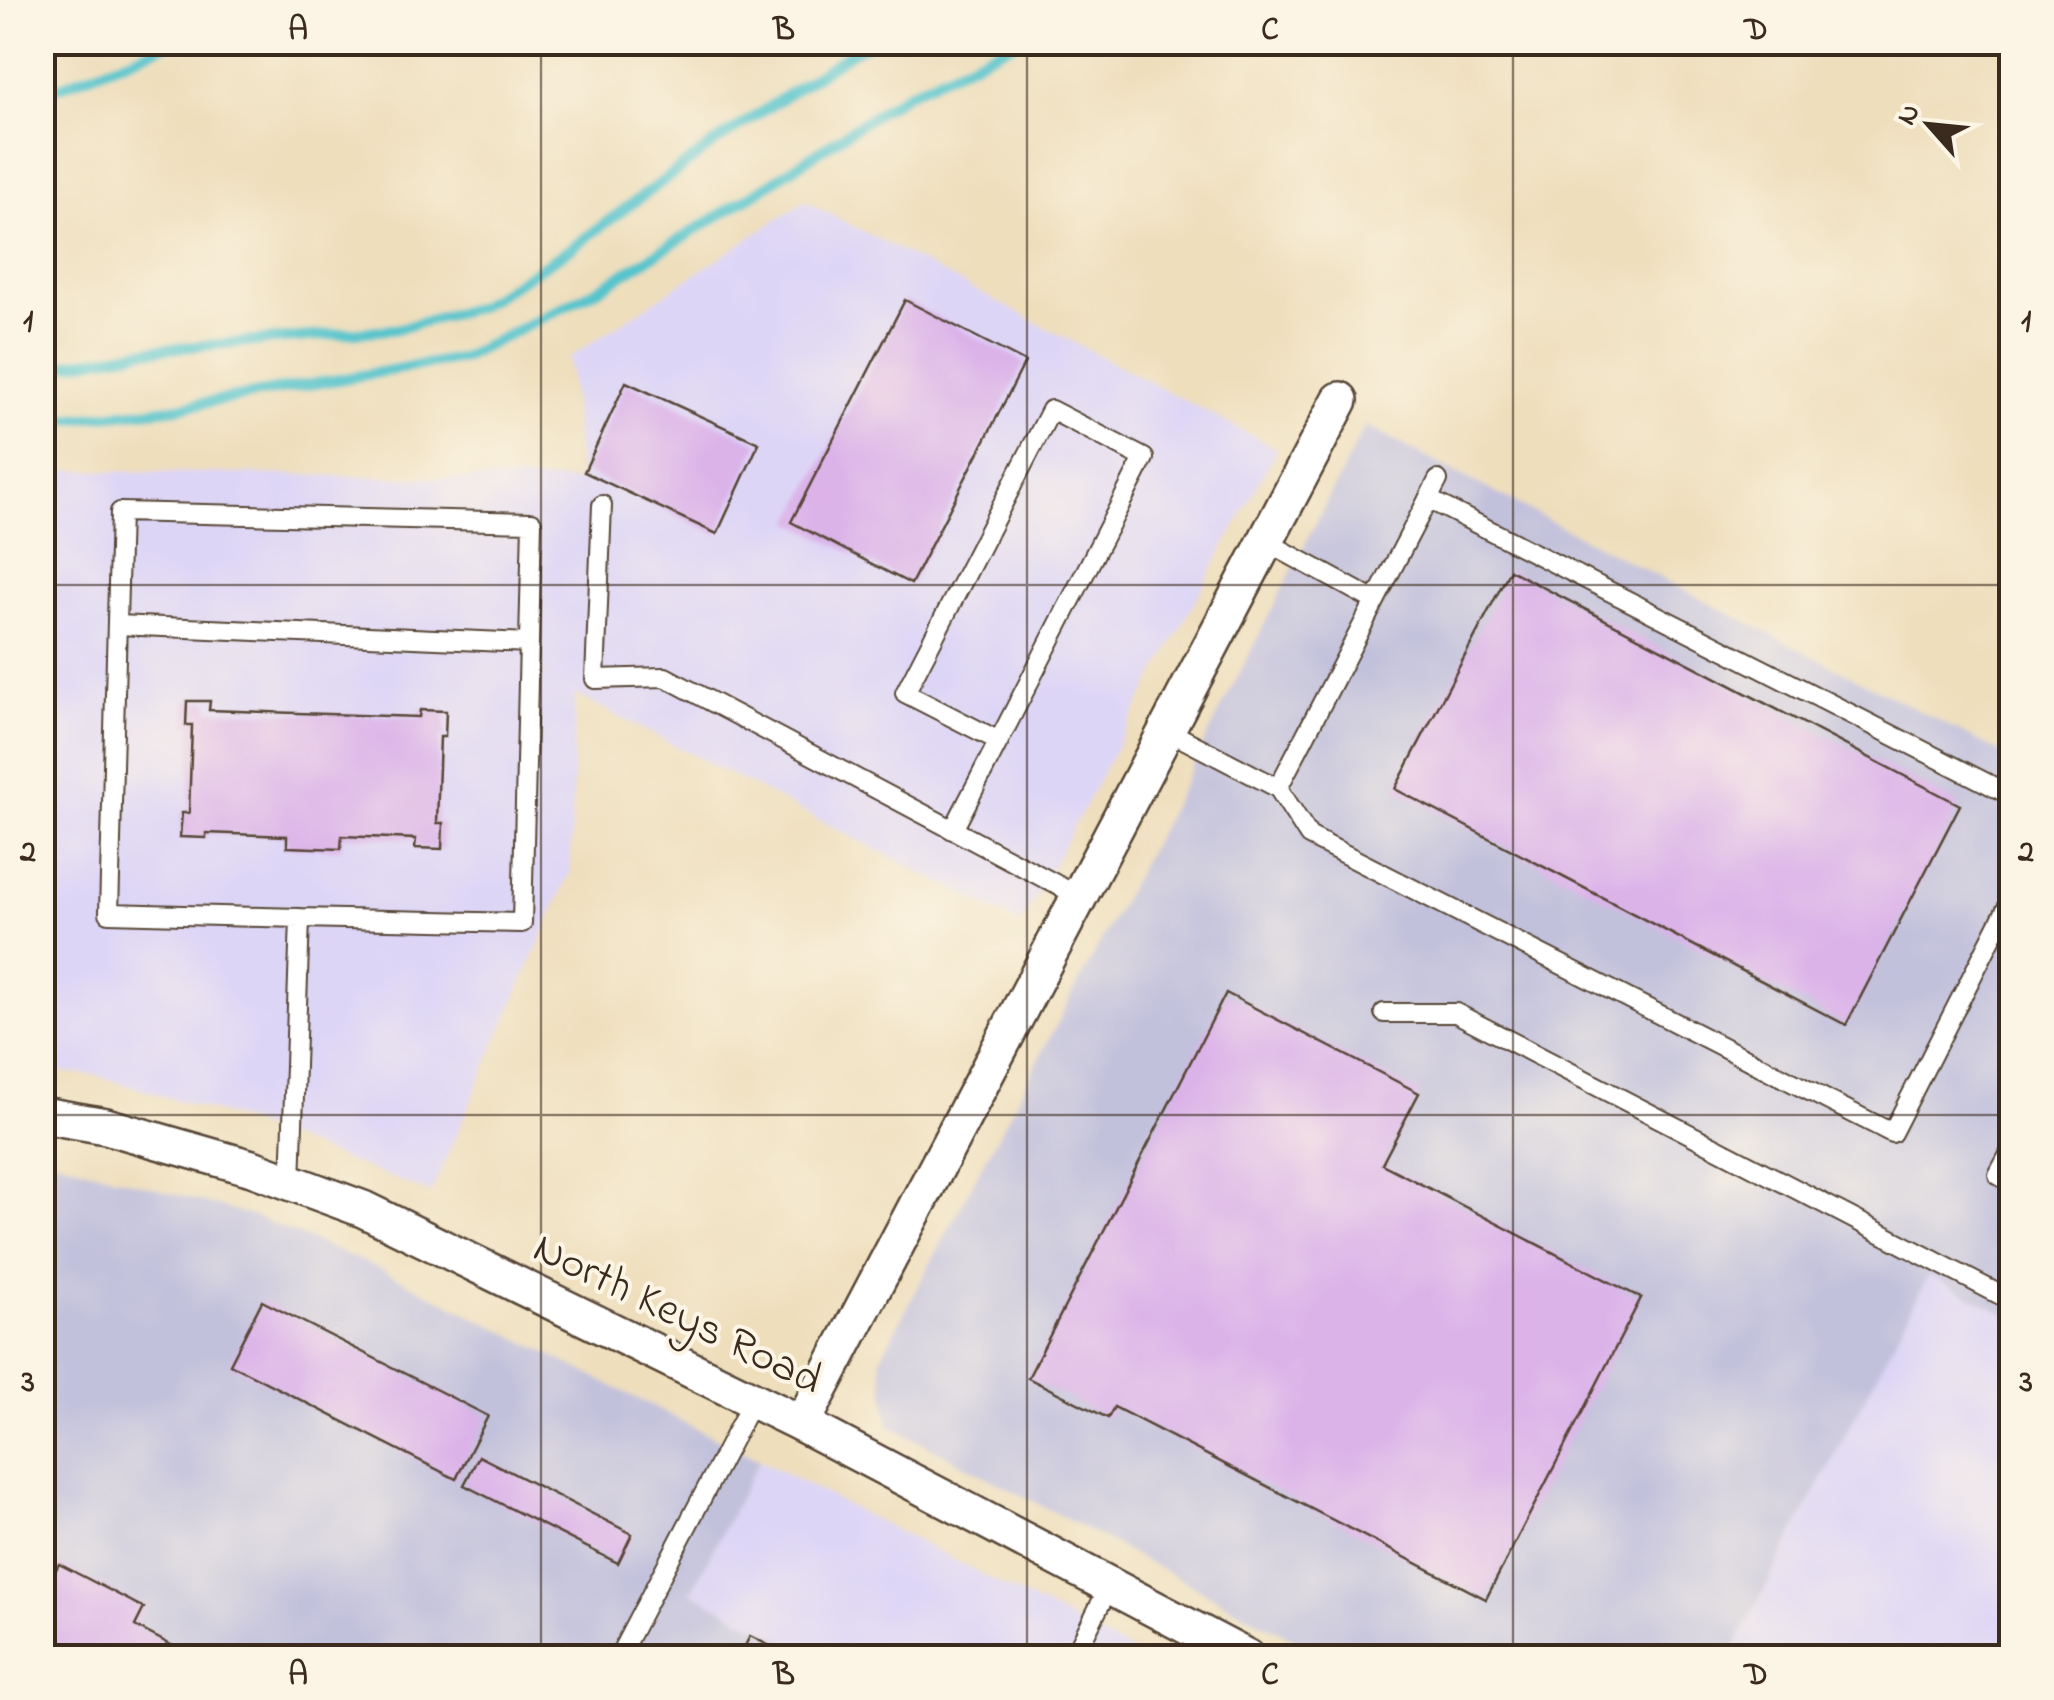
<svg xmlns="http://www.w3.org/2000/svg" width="2054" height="1700" font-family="'Indie Flower',sans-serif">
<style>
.built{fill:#ddd5f6}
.industrial{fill:#c2c1dc}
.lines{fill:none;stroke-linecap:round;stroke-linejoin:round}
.stream{stroke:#56c4cc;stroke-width:11}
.building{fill:#dbb3e9}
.lane-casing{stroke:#564536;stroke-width:22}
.street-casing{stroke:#564536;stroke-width:40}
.lane{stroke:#fff;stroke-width:18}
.street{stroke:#fff;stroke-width:35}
.grid{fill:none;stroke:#3b2a1e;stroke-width:2.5;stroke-opacity:0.55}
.labels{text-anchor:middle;stroke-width:8;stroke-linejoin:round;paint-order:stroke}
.street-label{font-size:45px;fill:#3b2a1e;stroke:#fcf5e5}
.neatline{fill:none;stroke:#3b2a1e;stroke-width:4}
.grid-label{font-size:32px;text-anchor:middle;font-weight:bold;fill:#3b2a1e}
</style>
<rect width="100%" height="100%" fill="#fcf5e5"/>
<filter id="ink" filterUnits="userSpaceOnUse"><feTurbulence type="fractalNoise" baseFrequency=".01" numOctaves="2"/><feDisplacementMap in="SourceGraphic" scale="20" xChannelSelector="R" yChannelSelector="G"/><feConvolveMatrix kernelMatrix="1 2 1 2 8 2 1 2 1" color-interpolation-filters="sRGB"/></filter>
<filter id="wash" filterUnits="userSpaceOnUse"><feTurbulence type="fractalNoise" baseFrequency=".0048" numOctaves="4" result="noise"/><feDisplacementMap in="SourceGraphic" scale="40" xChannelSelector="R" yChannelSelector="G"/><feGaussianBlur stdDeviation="2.25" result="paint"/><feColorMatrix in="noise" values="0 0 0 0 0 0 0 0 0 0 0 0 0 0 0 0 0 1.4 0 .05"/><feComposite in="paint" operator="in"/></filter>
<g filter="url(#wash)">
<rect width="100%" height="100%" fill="#eedebc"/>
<g class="built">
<path d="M805,201L1277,449L1021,924L575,694L570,872L431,1193L233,1117L95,1075L43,1070L42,473L61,470L580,481L569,358Z"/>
<path d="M1929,1274L2011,1317V1657L1729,1658Z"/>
<path d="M759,1460L1142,1657H793L798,1648L691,1592Z"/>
</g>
<g class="industrial">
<path d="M1365,426L2011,758V1317L1929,1275L1729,1657H1327L889,1425L880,1359L1167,816Z"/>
<path d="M42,1156L258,1218L382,1270L759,1460L691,1592L798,1648L793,1657H43Z"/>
</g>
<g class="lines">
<g class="stream">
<path d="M42,94L172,42"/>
<path d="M42,369L141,351L397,329L478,307L573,247L716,142L855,50L873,42"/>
<path d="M42,422L175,408L462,358L599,289L757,192L906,94L1015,42"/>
</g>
</g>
<g id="blocks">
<g class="building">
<path d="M905,300L1025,362L911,584L791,522Z"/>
<path d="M626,382L759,443L717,534L584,472Z"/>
<path d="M1510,570L1960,805L1846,1025L1395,789Z"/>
<path d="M187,701H210L209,710L419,717L420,710L446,711L445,737H440L437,823H443L442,849L415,848L416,839L342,836L341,849L287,847V836L206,833V838L180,837L182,813H189L192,725H186Z"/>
<path d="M1226,993L1419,1093L1382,1164L1641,1298L1486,1599L1114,1407L1108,1418L1028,1378Z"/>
<path d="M262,1301L488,1416L456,1479L230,1364Z"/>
<path d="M479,1456L632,1534L618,1563L464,1485Z"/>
<path d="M59,1564L144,1608L135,1626L196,1658H42V1595Z"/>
<path d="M750,1636L784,1653L782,1658H739Z"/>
</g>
</g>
</g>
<g filter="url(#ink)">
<use href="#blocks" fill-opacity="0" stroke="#564536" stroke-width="2.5"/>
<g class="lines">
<defs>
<g id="lane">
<path d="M1428,499L2012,796"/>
<path d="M602,505L595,679L665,677L1078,896"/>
<path d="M1265,541L1375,601"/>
<path d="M117,625L529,643"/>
<path d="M1166,730L1278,788L1438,480"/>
<path d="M1278,788L1309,836L1892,1133L2012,898"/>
<path d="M953,830L1144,458L1051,410L905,693L999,741"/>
<path d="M42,989H47"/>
<path d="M1384,1013H1456L2012,1301"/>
<path d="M2012,1149L1998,1175L2012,1183"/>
<path d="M291,1183L300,918L109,913L120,512L532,522L522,923L300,918"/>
<path d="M618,1658L753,1400"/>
<path d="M1073,1658L1110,1585"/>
</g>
<g id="street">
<path d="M42,1115L106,1126L252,1168L363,1209L802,1424L1248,1658"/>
<path d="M802,1424L1340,400"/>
</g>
</defs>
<use href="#lane" class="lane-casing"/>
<use href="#street" class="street-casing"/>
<use href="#lane" class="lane"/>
<use href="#street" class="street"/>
</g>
</g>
<path class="grid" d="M541,42V1658M1027,42V1658M1513,42V1658M42,585H2012M42,1115H2012"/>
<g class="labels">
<g class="street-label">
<text transform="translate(679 1311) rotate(26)" y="16">North Keys Road</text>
</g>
</g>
<rect width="2054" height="1700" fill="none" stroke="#fcf5e5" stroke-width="110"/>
<g transform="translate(1929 125) rotate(297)" stroke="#fcf5e5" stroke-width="8" paint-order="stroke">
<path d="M0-8L18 38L0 25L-18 38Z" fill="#3b2a1e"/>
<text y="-15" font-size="28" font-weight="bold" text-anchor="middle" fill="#3b2a1e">N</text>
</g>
<rect x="55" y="55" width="1944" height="1590" class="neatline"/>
<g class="grid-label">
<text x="298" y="39">A</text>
<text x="784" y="39">B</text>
<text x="1270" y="39">C</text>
<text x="1756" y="39">D</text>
<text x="28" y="331">1</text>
<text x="2026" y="331">1</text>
<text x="28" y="861">2</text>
<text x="2026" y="861">2</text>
<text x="28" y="1391">3</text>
<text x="2026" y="1391">3</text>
<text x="298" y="1684">A</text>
<text x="784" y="1684">B</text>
<text x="1270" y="1684">C</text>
<text x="1756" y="1684">D</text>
</g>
</svg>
